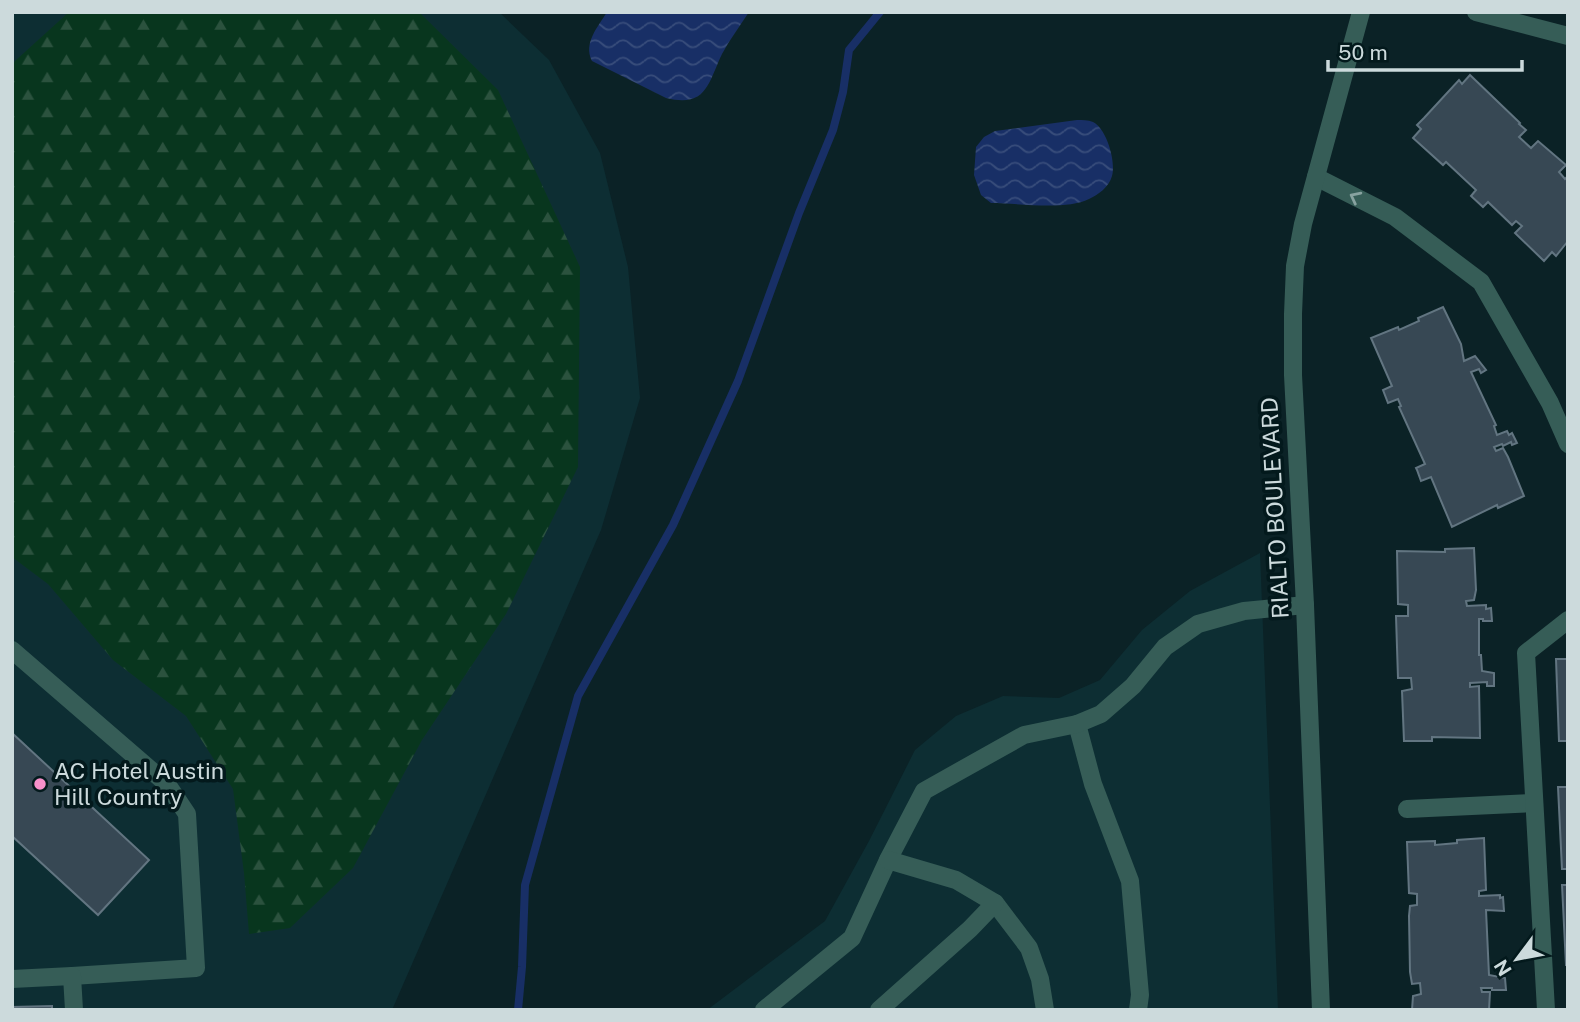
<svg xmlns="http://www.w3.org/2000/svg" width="1580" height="1022" font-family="'Public Sans',sans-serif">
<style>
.built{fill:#0d2e33}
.forest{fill:url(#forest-firs)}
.water{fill:url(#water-waves)}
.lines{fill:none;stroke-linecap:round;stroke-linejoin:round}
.stream{stroke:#182f66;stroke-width:8}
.building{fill:#374854;stroke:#627581;stroke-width:2}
.minor{stroke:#365d57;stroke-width:18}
.oneway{stroke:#88a2a0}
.poi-dot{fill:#f890cb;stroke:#03191c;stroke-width:2.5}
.labels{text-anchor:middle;stroke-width:7;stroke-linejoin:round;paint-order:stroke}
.street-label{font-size:23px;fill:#ccdadc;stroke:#03191c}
.poi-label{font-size:23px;fill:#ccdadc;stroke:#03191c;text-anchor:start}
</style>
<defs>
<pattern id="forest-firs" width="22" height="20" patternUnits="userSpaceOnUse" patternTransform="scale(1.75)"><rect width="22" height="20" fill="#08361e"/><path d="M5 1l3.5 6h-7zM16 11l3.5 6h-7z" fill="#2b523e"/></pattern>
<pattern id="water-waves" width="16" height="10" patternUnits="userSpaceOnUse" patternTransform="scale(1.75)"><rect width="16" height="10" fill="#182f66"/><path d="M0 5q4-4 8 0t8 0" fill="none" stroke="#384d7b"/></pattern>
</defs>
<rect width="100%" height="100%" fill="#0b2226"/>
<g class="built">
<path d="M12,12H499L549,60L600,153L628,267L640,398L601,530L392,1010H12Z"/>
<path d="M1260,553L1278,1010H707L825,921L869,841L915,750L956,716L1003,696L1059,698L1100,680L1142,630L1190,591Z"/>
</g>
<path class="forest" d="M69,12H419L498,90L580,267L578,467L506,614L422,740L353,868L290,928L249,934L244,873L233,789L186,716L113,660L48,584L12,557V67L15,61Z"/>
<g class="water">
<path d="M607,12H749C740,26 730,39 722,54C708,83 707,108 666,98L592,61C583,43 598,27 607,12Z"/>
<path d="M1077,120C1082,120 1088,120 1093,122C1107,129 1116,162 1112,176C1109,187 1098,195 1089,199C1065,211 1018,203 991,203L981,195L974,175L976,147L984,137L995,131Z"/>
</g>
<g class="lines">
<path class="stream" d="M518,1010L522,967L525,885L578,696L673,525L738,381L799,213L833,130L843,92L849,50L880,12"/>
</g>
<g class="building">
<path d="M1470,75L1520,123L1519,124L1526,130L1519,137L1531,148L1538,141L1566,165L1559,172L1565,179L1568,176V241L1556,256L1552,252L1544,261L1515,233L1522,226L1516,221L1512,225L1488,202L1483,207L1471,196L1476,190L1446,162L1443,165L1413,138L1421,129L1417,125L1424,118L1459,80L1462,84Z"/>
<path d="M1443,307L1461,344L1464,361L1475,356L1486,370L1481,373L1479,369L1471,372L1496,425L1494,426L1497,435L1507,431L1509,435L1512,433L1517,443L1512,445L1511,442L1503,446L1502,444L1494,447L1496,451L1503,448L1508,457L1524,496L1498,508L1497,505L1452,527L1431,477L1421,481L1417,470L1416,468L1425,464L1399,407L1401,406L1398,399L1388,403L1383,390L1392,386L1371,338L1398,327L1399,330L1419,321L1418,318Z"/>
<path d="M1474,548L1476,590L1474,600L1466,601L1467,606L1486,605V609L1491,608L1492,621H1483V619H1479V655H1481L1482,671L1494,673V686H1487V682L1470,683V687L1479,686L1480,738L1432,737V741H1404L1402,691L1412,689L1411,678H1398L1396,616H1408V605L1398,604L1397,551L1445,552V549Z"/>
<path d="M1556,659H1568V741H1559Z"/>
<path d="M12,733L149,860L98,915L12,836Z"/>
<path d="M1558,787H1568V869H1562Z"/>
<path d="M1484,838L1486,890L1479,891V896L1500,895V898L1503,897L1504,911L1486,910L1489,975L1505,978L1506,990H1492V988H1481L1482,992H1490L1489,1010H1412L1413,996L1421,994L1420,983L1412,984L1410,972L1409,916L1410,906L1417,905V894L1409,893L1407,842L1435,841V845L1457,843V840Z"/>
<path d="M1562,885H1568V965H1566Z"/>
<path d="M52,1006V1010H12V1007Z"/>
</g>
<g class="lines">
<g class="minor">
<path d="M1476,12L1568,36"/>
<path d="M1316,177L1395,217L1481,282L1550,403L1568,444"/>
<path d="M12,650L167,784L187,814L196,968L72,976"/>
<path d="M1077,724L1093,784L1130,881L1140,995L1138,1010"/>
<path d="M1407,809L1534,803"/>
<path d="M995,903L1029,948L1040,979L1045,1010"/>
<path d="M12,979L72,976L74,1010"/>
<path d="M764,1010L852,938L888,860L924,791L1024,735L1077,724L1101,714L1133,686L1165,647L1198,624L1244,611L1305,605"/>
<path d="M879,1010L970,929L995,903L956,880L888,860"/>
<path d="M1321,1010L1305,605L1293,375V314L1295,266L1303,224L1361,12"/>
<path d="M1546,1010L1526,653L1568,620"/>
</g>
</g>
<defs><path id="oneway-chevron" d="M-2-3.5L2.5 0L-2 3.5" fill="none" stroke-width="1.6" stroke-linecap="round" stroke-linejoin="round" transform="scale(1.75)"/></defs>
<use class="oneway" href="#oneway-chevron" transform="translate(1355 197) rotate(-153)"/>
<circle class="poi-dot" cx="40" cy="784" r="7"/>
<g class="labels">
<g class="street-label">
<text transform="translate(1275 508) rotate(-93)" y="8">RIALTO BOULEVARD</text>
</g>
<g class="poi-label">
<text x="54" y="779">AC Hotel Austin<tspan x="54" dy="26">Hill Country</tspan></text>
</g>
</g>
<rect width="1580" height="1022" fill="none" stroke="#ccdadc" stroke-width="28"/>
<g transform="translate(1517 959) rotate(238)" stroke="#03191c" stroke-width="5" paint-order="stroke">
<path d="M0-5L12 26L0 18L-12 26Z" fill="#ccdadc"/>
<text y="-10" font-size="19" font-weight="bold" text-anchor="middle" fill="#ccdadc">N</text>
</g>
<path d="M1328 60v10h194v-10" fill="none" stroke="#ccdadc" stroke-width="3.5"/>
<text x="1338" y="60" font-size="21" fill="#ccdadc" stroke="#03191c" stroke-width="5" paint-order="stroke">50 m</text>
</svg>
